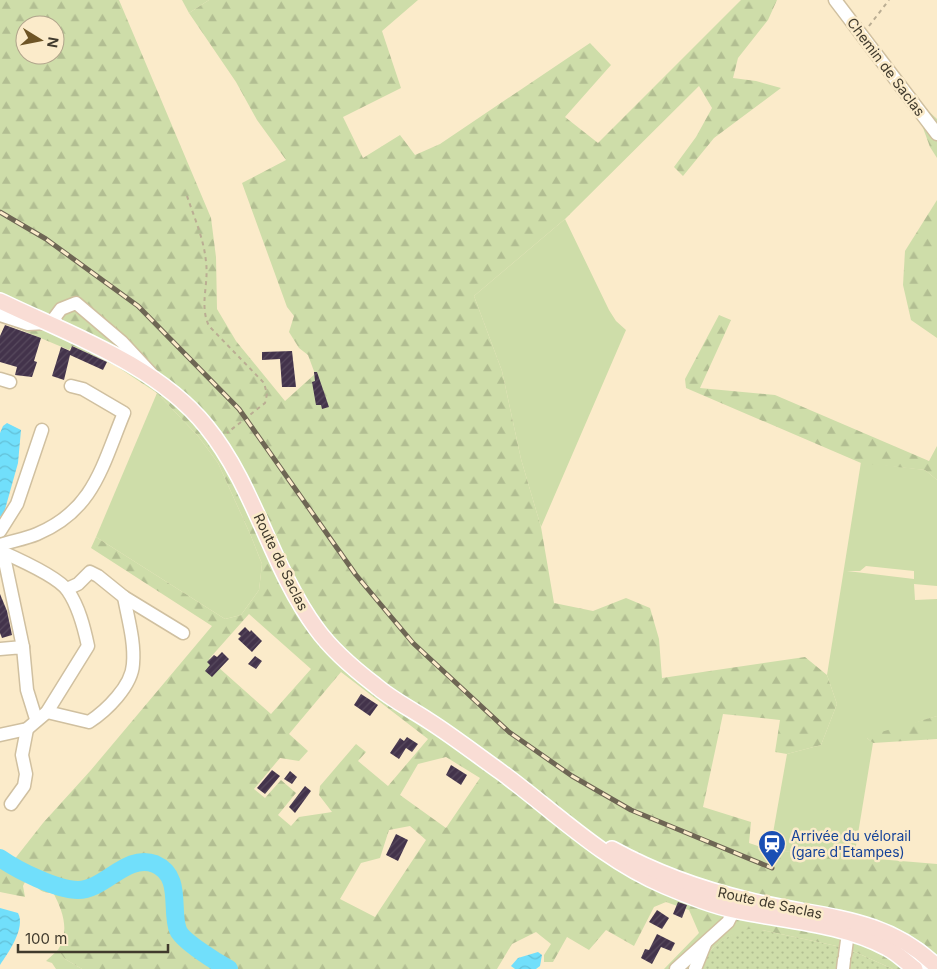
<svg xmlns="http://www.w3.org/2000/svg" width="937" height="969" font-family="Inter,sans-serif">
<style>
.grass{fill:#cedda9;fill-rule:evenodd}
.forest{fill:url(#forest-firs);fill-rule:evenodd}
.park{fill:url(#park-dots)}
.water{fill:url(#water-waves)}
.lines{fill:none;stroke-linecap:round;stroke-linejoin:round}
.river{stroke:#71dffb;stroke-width:18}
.building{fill:url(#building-hatch)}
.minor-casing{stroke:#d0c0a0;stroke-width:15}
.major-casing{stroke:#fff;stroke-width:18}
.path{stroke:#baad93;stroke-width:2;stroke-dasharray:4 4;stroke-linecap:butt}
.minor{stroke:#fff;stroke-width:12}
.major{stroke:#f9ddd5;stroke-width:15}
.rail-casing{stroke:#6e6654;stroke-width:5}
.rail{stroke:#fbebca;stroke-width:3;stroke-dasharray:9;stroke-linecap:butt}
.labels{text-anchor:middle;stroke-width:5;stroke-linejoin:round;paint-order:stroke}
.street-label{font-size:14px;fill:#403a2d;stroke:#fbebca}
.transit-label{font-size:14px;fill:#164399;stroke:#fbebca;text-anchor:start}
</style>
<defs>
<pattern id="forest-firs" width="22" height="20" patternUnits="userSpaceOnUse" patternTransform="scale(1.25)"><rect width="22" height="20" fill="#cedda9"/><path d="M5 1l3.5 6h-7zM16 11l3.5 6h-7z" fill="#b2be92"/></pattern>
<pattern id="park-dots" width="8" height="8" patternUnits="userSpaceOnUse" patternTransform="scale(1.25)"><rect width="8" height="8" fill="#cedda9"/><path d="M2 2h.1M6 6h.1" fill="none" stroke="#b2be92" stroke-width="1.8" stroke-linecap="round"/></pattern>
<pattern id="water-waves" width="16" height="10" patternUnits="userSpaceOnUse" patternTransform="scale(1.25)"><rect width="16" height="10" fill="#71dffb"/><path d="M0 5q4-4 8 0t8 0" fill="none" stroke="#63c0d7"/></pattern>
<pattern id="building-hatch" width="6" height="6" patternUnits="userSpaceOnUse" patternTransform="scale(1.25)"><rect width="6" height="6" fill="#43334b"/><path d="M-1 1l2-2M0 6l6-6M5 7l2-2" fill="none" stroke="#57495d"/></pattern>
</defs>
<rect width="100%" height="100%" fill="#fbebca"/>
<g class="grass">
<path d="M182,0H209L189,13Z"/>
<path d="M565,219L609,310L616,321L626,330L541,527L521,459L502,371L474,296Z"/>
<path d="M157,393L198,436L218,463L251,536L262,564L259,590L241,615L225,619L96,537Z"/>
<path d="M861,462L925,470L937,480V586L914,584L915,600L937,599V716L867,738L873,743L854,858L770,850L787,754L821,745L837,704L827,675ZM866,566L914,571V579L847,571H860Z"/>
<path d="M58,950L65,959L82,969H56L52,963L46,961Z"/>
</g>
<g class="forest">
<path d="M0,0H119L211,218L216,257L217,309L236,341L285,401L315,374L308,355L299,348L289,332L294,316L287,307L242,183L286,160L257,120L236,82L189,13L209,0H418L382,31L401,88L343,117L363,158L400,135L415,155L440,144L590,43L611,65L565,117L598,143L741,0H777L768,20L738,58L733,78L756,81L781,88L714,138L683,176L674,167L696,137L712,108L699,86L565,219L474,296L502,371L521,459L541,527L554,603L593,611L626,598L650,608L659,639L662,678L805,657L827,675L837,704L821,745L787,754L775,752L780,720L723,714L703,807L751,822L749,843L770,850L937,864V969H893L846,948L762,930C728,929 714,947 691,969H664L699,933L689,910L666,902L654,907L634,946L606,930L589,950L567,937L553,962H544V955L551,944L536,932L512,944L497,969H82L65,959L58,950C70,930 63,912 53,892C43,894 37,890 33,880L27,878L23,886L25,897L0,892V858L10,865L43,823L91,770L212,626L91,548L96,537L225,619L241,615L259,590L262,564L251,536L218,463L198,436L157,393L116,366L72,346L69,350L0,321ZM25,25H55V55H25ZM249,614L311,669L271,714L209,659ZM341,672L428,739L388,786L358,761L366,752L356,744L320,786L319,795L332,812L299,817L291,826L278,815L296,793L281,780L265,798L254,789L280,758L299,761L308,751L289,734ZM446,757L480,778L446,828L400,795L418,764ZM410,826L426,840L375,917L340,899L361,863L380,858L389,830Z"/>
<path d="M911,95L937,119V158L930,147Z"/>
<path d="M937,200V338L911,320L903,285L905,251Z"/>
<path d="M719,315L731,320L700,388L775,395L929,461L937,446V480L925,470L861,463L686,388L685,379Z"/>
<path d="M937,716V739L873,743L867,738L870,729L880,726L881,732Z"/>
</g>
<path class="park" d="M749,929L762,930L846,948L893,969H691C709,952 724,934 749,929Z"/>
<g class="water">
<path d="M7,423L21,430L18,463L4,513L0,517V433L3,426Z"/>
<path d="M0,908L18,913C26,928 8,953 0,965Z"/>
<path d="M538,952L542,955L540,966L536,969H515L511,966L518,958Z"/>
</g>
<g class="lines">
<path class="river" d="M0,858C17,870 57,890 78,890C105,890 126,853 155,864C183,876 170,910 178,930C182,941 218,963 229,969"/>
</g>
<g class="building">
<path d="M5,325L41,338L34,361L37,362L32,377L15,375L17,367L0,362V336Z"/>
<path d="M72,346L107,362L103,370L70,355L64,380L52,376L61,347L70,351Z"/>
<path d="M292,351L296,387H282L280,359L262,360V352Z"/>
<path d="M314,372H317L329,407L322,409L321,405H316L312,382L315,381Z"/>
<path d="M0,594L7,611L12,635L2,638L0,633Z"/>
<path d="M245,627L250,632L251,630L262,641L252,652L238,639L241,636L238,634Z"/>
<path d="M222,652L229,659L212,677L205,671L210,665L207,662L214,655L217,657Z"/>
<path d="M255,656L262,661L256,669L248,664Z"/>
<path d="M361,694L378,705L370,716L354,705Z"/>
<path d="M407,737L418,744L412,752L406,748L399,759L390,753L400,738L404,741Z"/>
<path d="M451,765L467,775L461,785L446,775Z"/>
<path d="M272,770L280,776L265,794L257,788Z"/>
<path d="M290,771L297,777L292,784L284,779Z"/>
<path d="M305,786L311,791L295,813L289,807Z"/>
<path d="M396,834L408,840L398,861L386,855Z"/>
<path d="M678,902L687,905L682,918L673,914Z"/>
<path d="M657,910L669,918L662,929L649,922Z"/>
<path d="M657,934L675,943L671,951L661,947L652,964L641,958L645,949L649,950Z"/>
</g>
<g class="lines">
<defs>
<g id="minor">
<path d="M835,0L937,134"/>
<path d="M0,315L28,324L47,323"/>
<path d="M57,327L55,317L61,309L76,303L122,342L150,372"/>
<path d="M0,379L10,382"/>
<path d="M0,531L17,504L42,430"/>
<path d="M0,545C12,541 25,539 37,534C94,510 102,466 124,413L83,389L71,386"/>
<path d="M0,551C16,558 59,577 68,591C79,607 84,627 88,646L47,712L27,729L0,735"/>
<path d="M3,552L23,647"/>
<path d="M67,589L78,584L90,572L98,576L124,597L183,633"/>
<path d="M0,649L23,647L27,690L36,719"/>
<path d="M47,712L89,722C106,711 132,686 133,664C135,642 128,619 124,597"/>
<path d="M11,804L24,786L26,774L22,755L27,729"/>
<path d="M845,955L848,933"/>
<path d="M906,955L927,969"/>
<path d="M676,969L728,922L734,910L741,905"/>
<path d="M695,969L705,944"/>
<path d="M843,969L844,960"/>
</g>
<g id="major">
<path d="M0,301C69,334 157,365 206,426C255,486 270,565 316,628C331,649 354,669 375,685C391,699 411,709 429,721C454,737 477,755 501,772C555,812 603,860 665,886C689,896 713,906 738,911C787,921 842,924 887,948C897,953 906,962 915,969"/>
<path d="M612,849C654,872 700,889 747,900C815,918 883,913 937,967"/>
</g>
</defs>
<use href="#minor" class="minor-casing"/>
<use href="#major" class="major-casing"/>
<g class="path">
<path d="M869,26L889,0"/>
<path d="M187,196C194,217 204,239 206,262C209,285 199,305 209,326L264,383L267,394L265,403L227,433"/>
</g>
<use href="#minor" class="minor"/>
<use href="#major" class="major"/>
<defs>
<path id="rail" d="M0,212L46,239L138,306L239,409L356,575L413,643L509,732L572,776L631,810L772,868"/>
</defs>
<use href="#rail" class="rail-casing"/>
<use href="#rail" class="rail"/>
</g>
<defs>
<symbol id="station-pin" viewBox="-11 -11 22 30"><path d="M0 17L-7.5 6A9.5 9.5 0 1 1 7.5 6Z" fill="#1a4fb4" stroke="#fbebca"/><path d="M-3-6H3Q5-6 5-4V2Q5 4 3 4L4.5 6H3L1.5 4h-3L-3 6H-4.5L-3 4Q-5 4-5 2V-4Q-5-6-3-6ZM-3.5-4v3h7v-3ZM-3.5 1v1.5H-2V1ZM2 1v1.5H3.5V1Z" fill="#fff"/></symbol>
</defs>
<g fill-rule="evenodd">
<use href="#station-pin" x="756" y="828" width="32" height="43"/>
</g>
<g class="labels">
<g class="street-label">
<text transform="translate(886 67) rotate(53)" y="5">Chemin de Saclas</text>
<text transform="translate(281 562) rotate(64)" y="5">Route de Saclas</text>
<text transform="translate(770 903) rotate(12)" y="5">Route de Saclas</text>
</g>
<g class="transit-label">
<text x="791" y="841">Arrivée du vélorail<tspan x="791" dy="16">(gare d'Etampes)</tspan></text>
</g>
</g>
<g transform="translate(40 40) rotate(100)"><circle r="24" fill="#fbebca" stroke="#b0a48b"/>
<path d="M0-4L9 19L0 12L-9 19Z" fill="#6e5526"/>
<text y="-8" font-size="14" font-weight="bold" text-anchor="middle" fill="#403a2d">N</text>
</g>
<path d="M18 944v8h150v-8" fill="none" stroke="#403a2d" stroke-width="2.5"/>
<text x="25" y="944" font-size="15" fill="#403a2d" stroke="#fbebca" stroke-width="4" paint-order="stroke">100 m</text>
</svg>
